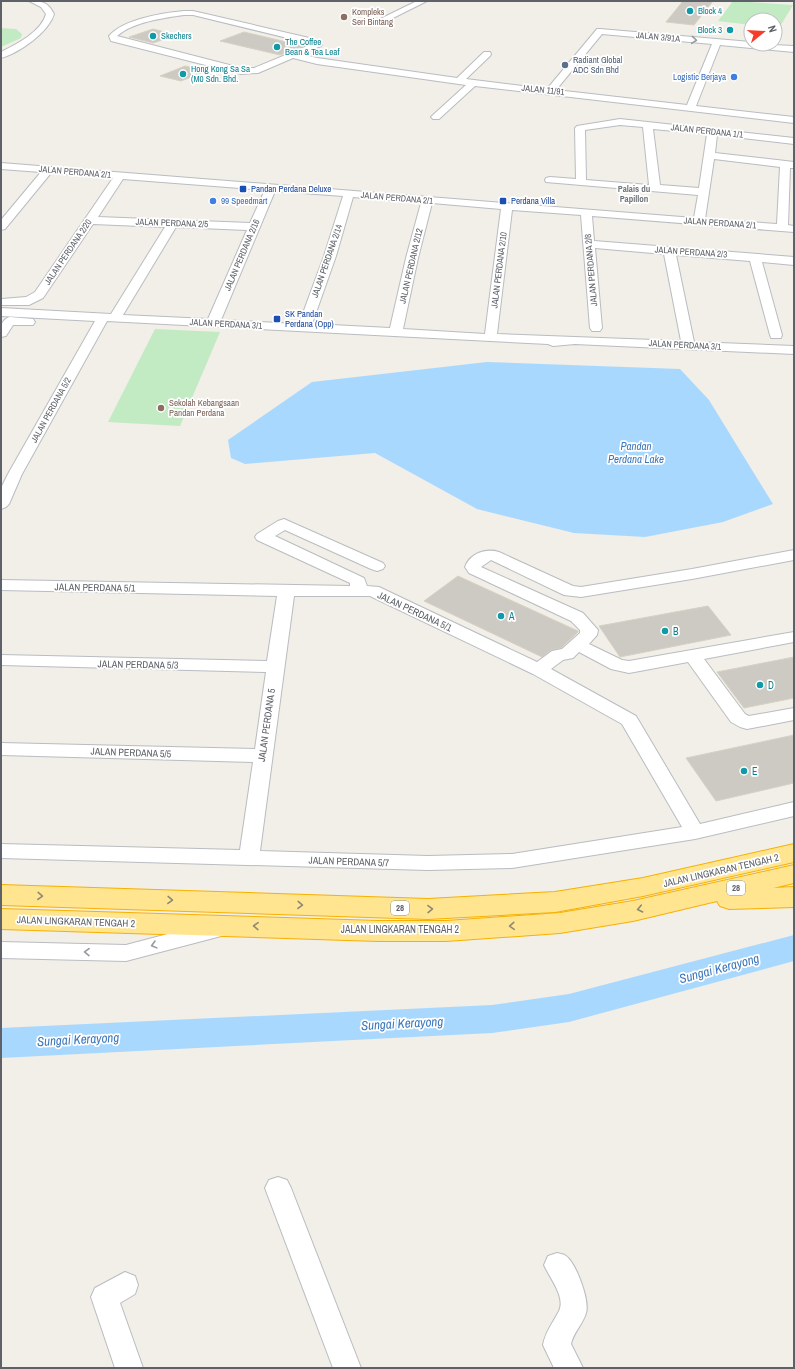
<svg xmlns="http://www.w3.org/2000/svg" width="795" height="1369" font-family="'Archivo Narrow',sans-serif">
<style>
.green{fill:#c2eac3}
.water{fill:#a9d8ff}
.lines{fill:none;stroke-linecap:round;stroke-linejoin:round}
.river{fill:#a9d8ff;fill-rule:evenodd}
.building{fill:#cdcac4;stroke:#d7d1c4}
.minor-casing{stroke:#b9bcc1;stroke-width:2}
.highway-casing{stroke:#f8b000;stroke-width:2}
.minor{fill:#fff;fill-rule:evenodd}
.highway{fill:#ffe590;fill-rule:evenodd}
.oneway{stroke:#96999d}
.oneway2{stroke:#8e8974}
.culture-dot{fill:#0f9aa8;stroke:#fff;stroke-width:1.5}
.education-dot{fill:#8d6e63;stroke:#fff;stroke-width:1.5}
.service-dot{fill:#5c6f8a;stroke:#fff;stroke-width:1.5}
.shop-dot{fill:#3f7fe0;stroke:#fff;stroke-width:1.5}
.transit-dot{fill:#1a4fb4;stroke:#fff;stroke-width:1.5}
.labels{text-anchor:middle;stroke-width:3.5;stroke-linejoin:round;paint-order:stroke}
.far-culture-label{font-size:9px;fill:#0d838f;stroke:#fff;text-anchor:start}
.far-education-label{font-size:9px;fill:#785e54;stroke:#fff;text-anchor:start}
.far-street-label{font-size:9px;fill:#5e6268;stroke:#fff}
.far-service-label{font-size:9px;fill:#4e5e75;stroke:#fff;text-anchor:start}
.far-shop-label{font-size:9px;fill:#366cbe;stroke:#fff;text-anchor:end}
.far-transit-label{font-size:9px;fill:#164399;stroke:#fff;text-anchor:start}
.far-neighbourhood-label{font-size:9px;font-weight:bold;fill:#6f747a;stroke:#fff}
.shield{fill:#fff;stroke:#8e9195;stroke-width:1}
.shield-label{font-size:9px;font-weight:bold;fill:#5e6268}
.street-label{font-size:10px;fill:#5e6268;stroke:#fff}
.culture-label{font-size:10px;fill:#0d838f;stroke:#fff;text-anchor:start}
.water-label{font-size:11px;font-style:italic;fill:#3c77bb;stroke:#fff}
.near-water-label{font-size:13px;font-style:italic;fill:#3c77bb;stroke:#fff}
</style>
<rect width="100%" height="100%" fill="#f1efe7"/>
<g class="green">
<path d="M733,1L793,5L779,28L775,27V20H751V25L718,21Z"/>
<path d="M1,28L16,29L22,34L21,38L1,47Z"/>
<path d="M155,329L220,332L180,426L108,422Z"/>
</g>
<path class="water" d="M487,362L680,369L709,400L773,504L723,522L645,537L574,533L477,509L375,453L245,464L231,458L228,440L312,382Z"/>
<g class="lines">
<path class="river" d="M794,935V961L569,1022L492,1033L1,1058V1028L492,1005L569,994Z"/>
</g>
<g class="building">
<path d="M683,1H713L694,25L666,22Z"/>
<path d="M153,29L177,35L153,43L129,37Z"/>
<path d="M244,32L304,46L280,55L220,41Z"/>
<path d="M185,66L207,71L181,81L160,76Z"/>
<path d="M458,576L578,631V632L561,648L551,650L542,657L424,601Z"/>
<path d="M708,606L731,635L620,657L599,626Z"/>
<path d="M794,657V698L744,708L717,672Z"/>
<path d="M794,735V783L716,801L686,758Z"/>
</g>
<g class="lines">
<defs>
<g id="minor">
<path d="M29,1C42,1 48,2 54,14C49,32 19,53 1,58V52C17,44 41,32 46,14L41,7Z"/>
<path d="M417,1H427L383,23H380L376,21Z"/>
<path d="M184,11H193L318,40L322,44L321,46L301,54L317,58L457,78L484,52H490L491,54L490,56L466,79L547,89L597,29H600L751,42V44L794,46V52L720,45L696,106L794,117V123L475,86L439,119H433L431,117L433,115L466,85L317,64L293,58L258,73L241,74L111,41L109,36C123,19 163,13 184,11ZM184,15H193L312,44L254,68H241L117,36C133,22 163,18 184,15ZM602,34L712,44L687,105L556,90Z"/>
<path d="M620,119L794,138V144L717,135L715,153L794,162V168H790L788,225L794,226V232L592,216L594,241L794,257V265L762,262L782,335L781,338H771L770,335L750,261L676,255L694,342L794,346V354L575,344L553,346L548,344L107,321L22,474L9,504L6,507L1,509V488L8,474L95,321L1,316V308L111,314L165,227L93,224L43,298L29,305H2V299L26,297L35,292L113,178L51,173L5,229L1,230V220L41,172L1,169V163L694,218L698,195L546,182L545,180L546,178L550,177L576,179L575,128L577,126ZM620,125L643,127L649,185L586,180L585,130ZM653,129L707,134L699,188L660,185ZM714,159L780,167L777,224L705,219ZM123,179L265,190L250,223L98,217ZM275,191L343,196L324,256L299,324L221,320ZM353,197L421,203L406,258L390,328L312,324L336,256ZM432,203L501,209L485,334L403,329L418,258ZM512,210L581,215L590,328L592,331H600L602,328L595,248L664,254L681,341L497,334ZM176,227L247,230L208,319L123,315Z"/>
<path d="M10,317L33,319L35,322L33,325H13L6,336L1,337C1,328 0,320 10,317Z"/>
<path d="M284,519L383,563L385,566L383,569L377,571L371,569L285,530L275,536L364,578L367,586L379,587L537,662L552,651L562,649L580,633V630L571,621L469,573L465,567C470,553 486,548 499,552L573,586L581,587L692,569L794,550V560L692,579L581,597L564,595L491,560L481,567L583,613L598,630L597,635L589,644L622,660L629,661L794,632V642L704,659L745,714L749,716L794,708V720L747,729L740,727L731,722L688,662L629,673L611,669L579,652L573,658L563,660L551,669L636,716L700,824L794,802V816L695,839L512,868L428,870L1,858V844L240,850L253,762L1,755V743L255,749L266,672L1,665V655L267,661L277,596L1,590V580L350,586V583L257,540L255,537L257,534L278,521ZM294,596H370L533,674L622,724L682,827L512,854L428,856L260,851Z"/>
<path d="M217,921L225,923L228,929L225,935L126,961L1,958V942L126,945Z"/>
<path d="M278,1177L287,1180L291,1188L361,1368H333L265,1188L269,1180Z"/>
<path d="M557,1253C560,1254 564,1254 566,1256C576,1263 590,1301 586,1313C583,1324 573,1333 571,1344L583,1368H554L543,1345C545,1332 553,1323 559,1311C566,1297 549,1277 544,1265L548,1256Z"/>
<path d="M125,1272L135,1276L138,1285L135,1294L120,1303L143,1368H115L91,1297L95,1288Z"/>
</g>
<g id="highway">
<path d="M794,844V862L643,896L555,912L428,919L1,905V885L428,899L555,892L643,878Z"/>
<path d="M794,865V883L773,888L794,887V907L729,909L720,906L717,901L633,921L560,933L446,941H378L1,929V909L378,921H446L560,913L633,901Z"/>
</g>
</defs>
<use href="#minor" class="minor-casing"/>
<use href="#highway" class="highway-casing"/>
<use href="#minor" class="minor"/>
<use href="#highway" class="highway"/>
</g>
<defs><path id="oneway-chevron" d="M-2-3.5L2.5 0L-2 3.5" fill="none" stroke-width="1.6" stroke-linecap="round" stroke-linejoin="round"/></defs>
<g class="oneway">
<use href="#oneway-chevron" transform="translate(694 40) rotate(5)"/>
<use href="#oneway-chevron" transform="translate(154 945) rotate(165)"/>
<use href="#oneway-chevron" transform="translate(87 952) rotate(-179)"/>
</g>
<g class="oneway2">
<use href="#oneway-chevron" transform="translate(40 896) rotate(2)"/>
<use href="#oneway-chevron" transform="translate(170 900) rotate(2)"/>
<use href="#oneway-chevron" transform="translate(300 905) rotate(2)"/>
<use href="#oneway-chevron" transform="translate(430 909) rotate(-1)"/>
<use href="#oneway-chevron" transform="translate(640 909) rotate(168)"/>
<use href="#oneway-chevron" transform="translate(256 926) rotate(-178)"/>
<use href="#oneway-chevron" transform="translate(512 926) rotate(176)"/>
</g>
<g class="culture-dot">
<circle cx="690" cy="11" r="4"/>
<circle cx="730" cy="30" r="4"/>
<circle cx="153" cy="36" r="4"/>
<circle cx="277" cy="47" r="4"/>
<circle cx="183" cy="74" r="4"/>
<circle cx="501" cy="616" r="4"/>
<circle cx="665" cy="631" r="4"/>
<circle cx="760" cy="685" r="4"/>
<circle cx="744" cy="771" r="4"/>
</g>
<g class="education-dot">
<circle cx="344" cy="17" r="4"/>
<circle cx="161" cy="408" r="4"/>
</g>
<circle class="service-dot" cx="565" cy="65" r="4"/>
<g class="shop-dot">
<circle cx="734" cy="77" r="4"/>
<circle cx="213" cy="201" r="4"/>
</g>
<g class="transit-dot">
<rect x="239" y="185" width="8" height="8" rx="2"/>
<rect x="499" y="197" width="8" height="8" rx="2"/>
<rect x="273" y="315" width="8" height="8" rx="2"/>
</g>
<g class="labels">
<g class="far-culture-label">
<text x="698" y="14">Block 4</text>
<text x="722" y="33" text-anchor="end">Block 3</text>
<text x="161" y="39">Skechers</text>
<text x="285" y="45">The Coffee<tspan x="285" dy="10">Bean &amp; Tea Leaf</tspan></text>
<text x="191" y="72">Hong Kong Sa Sa<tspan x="191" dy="10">(M0 Sdn. Bhd.</tspan></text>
</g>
<g class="far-education-label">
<text x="352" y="15">Kompleks<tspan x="352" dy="10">Seri Bintang</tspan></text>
<text x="169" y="406">Sekolah Kebangsaan<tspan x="169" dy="10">Pandan Perdana</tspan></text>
</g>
<g class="far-street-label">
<text transform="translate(658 37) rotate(5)" y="3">JALAN 3/91A</text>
<text transform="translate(543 90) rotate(6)" y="3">JALAN 11/91</text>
<text transform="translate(707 131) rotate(6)" y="3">JALAN PERDANA 1/1</text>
<text transform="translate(75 172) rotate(5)" y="3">JALAN PERDANA 2/1</text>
<text transform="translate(397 198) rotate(5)" y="3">JALAN PERDANA 2/1</text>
<text transform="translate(172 223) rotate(2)" y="3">JALAN PERDANA 2/5</text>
<text transform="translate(720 223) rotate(4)" y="3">JALAN PERDANA 2/1</text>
<text transform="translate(68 252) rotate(-56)" y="3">JALAN PERDANA 2/20</text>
<text transform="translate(691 252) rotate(4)" y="3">JALAN PERDANA 2/3</text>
<text transform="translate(242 255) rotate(-67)" y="3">JALAN PERDANA 2/16</text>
<text transform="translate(327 261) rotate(-71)" y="3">JALAN PERDANA 2/14</text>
<text transform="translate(411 266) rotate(-77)" y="3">JALAN PERDANA 2/12</text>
<text transform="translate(499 270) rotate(-83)" y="3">JALAN PERDANA 2/10</text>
<text transform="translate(591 270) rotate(-95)" y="3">JALAN PERDANA 2/8</text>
<text transform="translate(226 324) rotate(3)" y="3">JALAN PERDANA 3/1</text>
<text transform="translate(685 345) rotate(3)" y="3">JALAN PERDANA 3/1</text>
<text transform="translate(51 410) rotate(-61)" y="3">JALAN PERDANA 5/2</text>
</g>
<g class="far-service-label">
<text x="573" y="63">Radiant Global<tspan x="573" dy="10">ADC Sdn Bhd</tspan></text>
</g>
<g class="far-shop-label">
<text x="726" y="80">Logistic Berjaya</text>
<text x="221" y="204" text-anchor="start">99 Speedmart</text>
</g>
<g class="far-transit-label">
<text x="251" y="192">Pandan Perdana Deluxe</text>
<text x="511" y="204">Perdana Villa</text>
<text x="285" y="317">SK Pandan<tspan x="285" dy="10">Perdana (Opp)</tspan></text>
</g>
<g class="far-neighbourhood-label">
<text x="634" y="192">Palais du<tspan x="634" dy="10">Papillon</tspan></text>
</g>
<g class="shield">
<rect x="727" y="881" width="18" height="14" rx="3"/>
<rect x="391" y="901" width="18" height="14" rx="3"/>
</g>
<g class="shield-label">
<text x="736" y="891">28</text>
<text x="400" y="911">28</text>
</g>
<g class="street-label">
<text transform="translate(95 587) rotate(1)" y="4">JALAN PERDANA 5/1</text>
<text transform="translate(415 611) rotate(25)" y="4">JALAN PERDANA 5/1</text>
<text transform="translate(138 664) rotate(1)" y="4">JALAN PERDANA 5/3</text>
<text transform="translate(266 725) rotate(-82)" y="4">JALAN PERDANA 5</text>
<text transform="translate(131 752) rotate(2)" y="4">JALAN PERDANA 5/5</text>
<text transform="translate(349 861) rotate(2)" y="4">JALAN PERDANA 5/7</text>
<text transform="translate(721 870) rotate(-13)" y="4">JALAN LINGKARAN TENGAH 2</text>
<text transform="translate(76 921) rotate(2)" y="4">JALAN LINGKARAN TENGAH 2</text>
<text x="400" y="933">JALAN LINGKARAN TENGAH 2</text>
</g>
<g class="culture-label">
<text x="509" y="620">A</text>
<text x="673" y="635">B</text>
<text x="768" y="689">D</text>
<text x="752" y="775">E</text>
</g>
<g class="water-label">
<text x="636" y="450">Pandan<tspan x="636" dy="13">Perdana Lake</tspan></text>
</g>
<g class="near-water-label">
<text transform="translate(719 968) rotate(-15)" y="5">Sungai Kerayong</text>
<text transform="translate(402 1023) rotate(-3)" y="5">Sungai Kerayong</text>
<text transform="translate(78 1039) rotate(-3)" y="5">Sungai Kerayong</text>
</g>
</g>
<rect width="795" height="1369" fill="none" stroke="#5e6268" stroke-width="4"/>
<g transform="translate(763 32) rotate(72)"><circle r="19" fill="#ffffff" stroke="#bfc0c3"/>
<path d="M0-3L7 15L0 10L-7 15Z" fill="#f73c27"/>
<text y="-6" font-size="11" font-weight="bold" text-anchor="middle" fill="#5e6268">N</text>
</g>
</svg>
